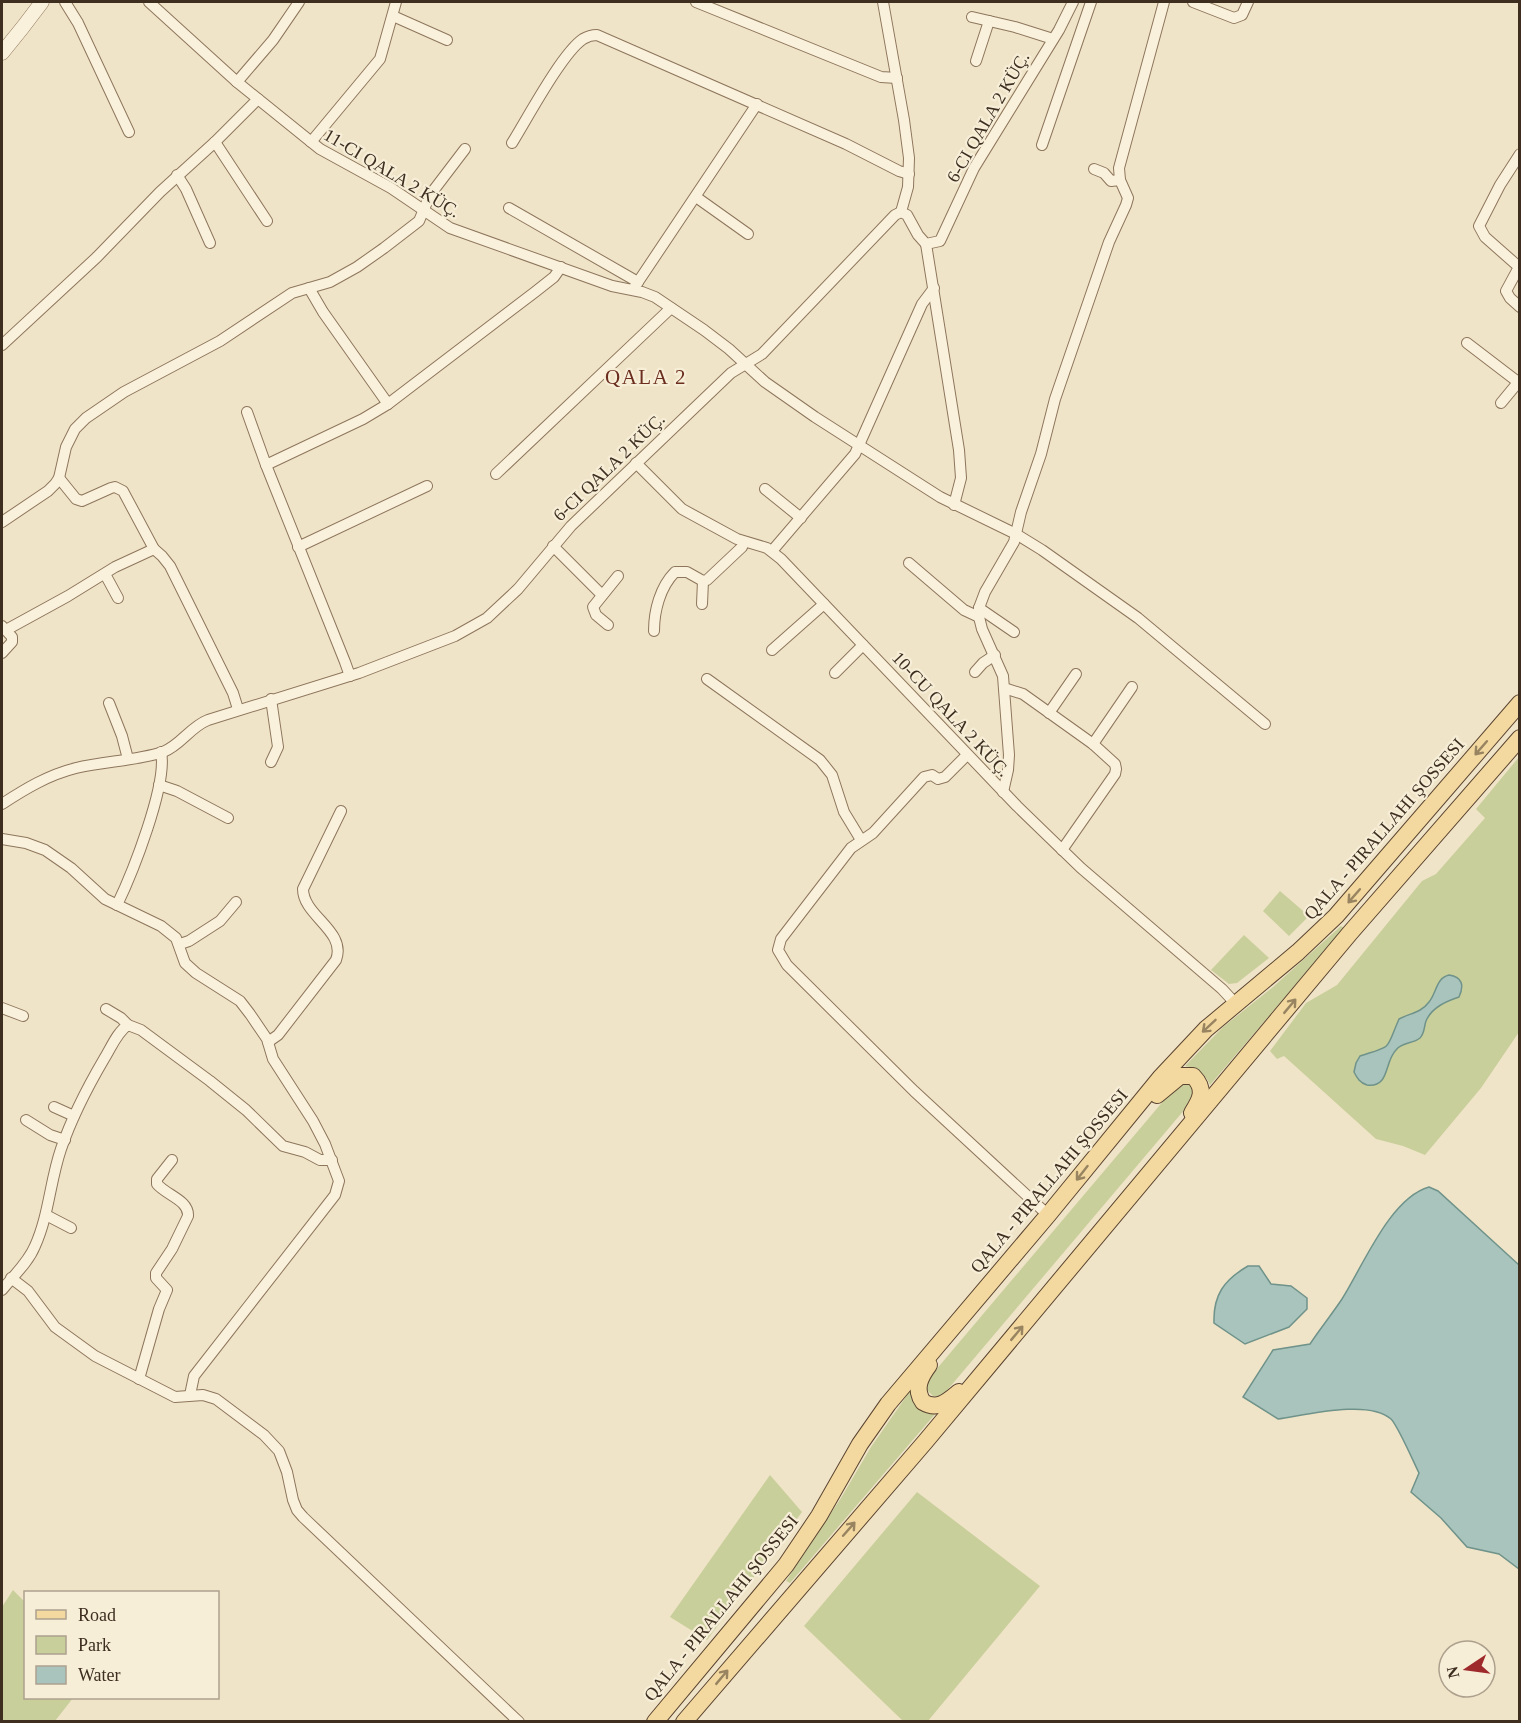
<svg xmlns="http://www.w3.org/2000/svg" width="1521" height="1723" font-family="Georgia,serif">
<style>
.green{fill:#c9cf9b}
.water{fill:#a9c4bc;stroke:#6f938a;stroke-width:1.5}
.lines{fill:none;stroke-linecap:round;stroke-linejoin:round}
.minor-casing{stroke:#8d765c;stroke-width:12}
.tertiary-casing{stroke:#8d765c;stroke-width:15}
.primary-casing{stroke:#5b4430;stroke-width:18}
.minor{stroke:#faf1dc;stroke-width:10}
.tertiary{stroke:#faf1dc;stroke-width:14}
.primary{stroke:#f3d9a0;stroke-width:16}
.oneway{stroke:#988460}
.labels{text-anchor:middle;stroke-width:4.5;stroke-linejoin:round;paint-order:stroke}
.street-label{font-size:18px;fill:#3d2e20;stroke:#f7eed8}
.quarter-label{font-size:21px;letter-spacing:1.5px;fill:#6b2e1e;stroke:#f7eed8}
</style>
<rect width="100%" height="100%" fill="#f0e4c8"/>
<g class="green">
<path d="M1519,757V1032L1481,1088L1425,1155L1403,1146L1376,1139L1284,1056L1277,1059L1270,1051L1306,1003L1337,985L1422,881L1436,874L1485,818L1476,809Z"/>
<path d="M1280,891L1309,916L1289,936L1263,911Z"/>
<path d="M1341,926L1344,928L1210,1085C1205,1073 1197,1068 1185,1066L1223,1027L1273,987Z"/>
<path d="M1244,935L1269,958L1237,983L1229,984L1211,970Z"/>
<path d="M1187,1082L1195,1089L1191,1102L949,1388L940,1397L933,1396L926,1389L929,1378L1176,1086Z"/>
<path d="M910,1391C913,1406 921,1412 936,1413L790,1583L786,1581L841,1498L871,1447Z"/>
<path d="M770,1475L802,1512L707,1640L670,1617Z"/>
<path d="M917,1492L1040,1586L928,1721H903L804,1626Z"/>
<path d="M13,1590L25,1602L26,1698H73L55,1721H2V1607Z"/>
</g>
<g class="water">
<path d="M1449,975C1463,977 1464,986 1459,997C1447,1001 1432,1007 1426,1021C1424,1026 1425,1033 1420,1038C1413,1044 1402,1042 1396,1050C1384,1062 1390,1088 1367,1085C1360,1083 1357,1078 1354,1072L1356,1063L1360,1056C1394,1045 1385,1051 1399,1019C1410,1013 1421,1013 1429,1002C1437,992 1436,978 1449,975Z"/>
<path d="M1429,1187L1438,1191L1519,1265V1569L1499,1554L1467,1547L1441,1518L1411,1492L1419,1473C1414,1463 1398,1426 1391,1419C1369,1399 1306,1415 1278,1419L1243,1397L1273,1350L1310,1344C1320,1329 1332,1314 1342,1299C1363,1266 1390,1198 1429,1187Z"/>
<path d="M1248,1266H1259L1271,1284L1291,1286L1307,1298V1309L1289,1327L1245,1344L1214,1323C1213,1295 1224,1280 1248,1266Z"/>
</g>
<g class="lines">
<defs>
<g id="minor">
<path d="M65,2L78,23L129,132"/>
<path d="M149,2L237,82L320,149L391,188L450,228L612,286L642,292L655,297L704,330L729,349L765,382L815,417L940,497L1016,534L1042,550L1138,618L1265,724"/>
<path d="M696,2L881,77L897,78"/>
<path d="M883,2L904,120L909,158L908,187L901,212"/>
<path d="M1193,2L1234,18L1242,15L1248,2"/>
<path d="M393,16L447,40"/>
<path d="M972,17L1015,27L1053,39"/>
<path d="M976,61L989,21"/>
<path d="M237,82L273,40L299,2"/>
<path d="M215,142L267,221"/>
<path d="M311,142L380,59L396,2"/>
<path d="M512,143C527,119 562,53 583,39C588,36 591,35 597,35L846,144L899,171L909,174"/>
<path d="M1042,145L1091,2"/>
<path d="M1520,154L1500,185L1479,226L1485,237L1519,267L1506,291L1510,298L1520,307"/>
<path d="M1094,169L1104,173L1111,181L1120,180"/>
<path d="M177,175L186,189L210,243"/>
<path d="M696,197L748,234"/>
<path d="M509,208L638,282L635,286"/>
<path d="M926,244L959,450L961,478L954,505"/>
<path d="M638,282L757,104"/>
<path d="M309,288L323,312L388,404"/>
<path d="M1467,343L1518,382"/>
<path d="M2,345L97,257L160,192L215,142L258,99"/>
<path d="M1501,403L1520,380"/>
<path d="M247,412L266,465L345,662L350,676"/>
<path d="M636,463L682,509L737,539L767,548L781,559L1017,806L1081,868L1222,989L1235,1003"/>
<path d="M266,465L363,419L388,404L535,292L554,277L561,267"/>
<path d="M496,474L671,308"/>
<path d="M59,478L76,499L82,501L111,488L115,487L123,491L154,549L162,556L170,566L233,693L238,709"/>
<path d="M765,489L801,518"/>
<path d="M2,522L48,491L55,484L59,478L66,447L75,429L86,418L124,392L220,341L292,293L330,282L357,267L384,248L419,221L430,195L465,149"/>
<path d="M553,546L602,595"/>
<path d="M298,547L427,486"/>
<path d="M772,551L855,454L922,304L934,288"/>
<path d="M909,563L964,610L979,617"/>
<path d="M105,574L118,598"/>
<path d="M702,604L703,581"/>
<path d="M979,608L1014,632"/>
<path d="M608,625L596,615L593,607L618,576"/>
<path d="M6,630L68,596L115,567L154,549"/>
<path d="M654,631C654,611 660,587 675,572H687L703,581L707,580L742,547L744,542"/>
<path d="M772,650L824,604"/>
<path d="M2,653L12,642V637L2,626"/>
<path d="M975,672L983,663L995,655"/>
<path d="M835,673L863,645"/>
<path d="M707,679L820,760L832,775L844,812L861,840"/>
<path d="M1004,688L1023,694L1093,744L1115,764L1116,769L1115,774L1062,850"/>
<path d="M271,699L278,747L271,762"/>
<path d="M109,703L122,736L128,759"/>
<path d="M1049,713L1076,674"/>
<path d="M1093,744L1132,687"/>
<path d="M967,755L945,777L938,779L932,775L924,777L873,833L851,848L781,939L778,950L787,965L914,1091L1048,1215"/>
<path d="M159,785L177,791L228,818"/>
<path d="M1003,792L1008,770L1009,755L1003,676L982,629L979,617V608L985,592L1014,542L1021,512L1041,454L1055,399L1109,242L1126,205L1128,198L1120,180L1119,168L1164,2"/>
<path d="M2,804C25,789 48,775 76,768C105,761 135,761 163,752C181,745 190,727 208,720L359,673L455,636L487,618L518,589L571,526L731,373L762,354L895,215L901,212L907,215L918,235L926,244L940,241L974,168L1059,30L1073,2"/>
<path d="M2,839L26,843L45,850L71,868L105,899L161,926L176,938L185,963L196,973L240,1001L250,1014L267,1039L273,1059L313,1121L325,1144L339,1181L335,1195L194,1376L190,1395"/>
<path d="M117,905C132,874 168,784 161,752"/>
<path d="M180,944L189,941L220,921L236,902"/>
<path d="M2,1008L23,1016"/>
<path d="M106,1009L121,1018L128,1025"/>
<path d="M268,1042L278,1035L336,960C347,931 303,916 303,889L341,811"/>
<path d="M54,1107L74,1116"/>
<path d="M26,1120L50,1135L65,1140"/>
<path d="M46,1215L71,1228"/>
<path d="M11,1278L28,1291L55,1327L95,1356L175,1397L203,1395L216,1399L264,1435L279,1451L287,1472L293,1500L297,1510L303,1517L519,1722"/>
<path d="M2,1290C13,1276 28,1263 35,1246C49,1215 50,1181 61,1149C72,1117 87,1088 104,1059C111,1048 117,1032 128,1025L141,1030L210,1081L246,1110L283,1146L305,1152L320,1160H332"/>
<path d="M139,1379L159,1309L167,1290L156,1278V1273L172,1249L188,1216C189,1200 166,1195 157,1184V1179L172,1160"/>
</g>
<path id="tertiary" d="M2,53L23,27L42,2"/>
<g id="primary">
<path d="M1157,1095L1180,1076H1193C1206,1089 1201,1099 1192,1113"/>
<path d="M929,1365C920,1377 914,1389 923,1402C938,1411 948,1401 959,1392"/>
<path d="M655,1722L786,1565L819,1516L860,1444L888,1404L1048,1215L1160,1078L1206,1029L1298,952L1336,916L1520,703"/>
<path d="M684,1722L925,1442L1350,933L1520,738"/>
</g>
</defs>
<use href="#minor" class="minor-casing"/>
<use href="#tertiary" class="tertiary-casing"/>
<use href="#primary" class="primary-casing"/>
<use href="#minor" class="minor"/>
<use href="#tertiary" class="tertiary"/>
<use href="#primary" class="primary"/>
</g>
<defs><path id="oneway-shaft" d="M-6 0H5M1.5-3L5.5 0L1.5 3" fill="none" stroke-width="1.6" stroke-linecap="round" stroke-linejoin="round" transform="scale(1.5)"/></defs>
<g class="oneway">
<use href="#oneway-shaft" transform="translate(1481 748) rotate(131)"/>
<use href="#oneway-shaft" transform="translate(1354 896) rotate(131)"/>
<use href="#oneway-shaft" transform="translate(1290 1006) rotate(-50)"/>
<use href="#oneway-shaft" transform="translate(1209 1026) rotate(137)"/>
<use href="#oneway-shaft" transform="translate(1082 1173) rotate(128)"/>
<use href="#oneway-shaft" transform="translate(1017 1333) rotate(-50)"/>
<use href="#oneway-shaft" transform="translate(849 1529) rotate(-49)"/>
<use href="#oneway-shaft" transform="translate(722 1677) rotate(-50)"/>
</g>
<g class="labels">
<g class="street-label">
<text transform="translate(988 117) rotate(-60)" y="6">6-CI QALA 2 KÜÇ.</text>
<text transform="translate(392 173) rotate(31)" y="6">11-CI QALA 2 KÜÇ.</text>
<text transform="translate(609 467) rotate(-44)" y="6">6-CI QALA 2 KÜÇ.</text>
<text transform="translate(951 714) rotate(47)" y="6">10-CU QALA 2 KÜÇ.</text>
<text transform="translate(1384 829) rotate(-49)" y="6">QALA - PIRALLAHI ŞOSSESI</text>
<text transform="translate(1049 1181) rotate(-50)" y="6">QALA - PIRALLAHI ŞOSSESI</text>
<text transform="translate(721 1608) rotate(-51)" y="6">QALA - PIRALLAHI ŞOSSESI</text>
</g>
<g class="quarter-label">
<text x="646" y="384">QALA 2</text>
</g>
</g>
<rect width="1521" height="1723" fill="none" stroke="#3d2e20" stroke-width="6"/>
<rect x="24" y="1591" width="195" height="108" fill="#f7eed8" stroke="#ada18e" stroke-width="1.5"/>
<rect x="36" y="1610" width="30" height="9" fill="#f3d9a0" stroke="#ada18e" stroke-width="1.5"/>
<text x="78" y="1621" font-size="18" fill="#3d2e20">Road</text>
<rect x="36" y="1636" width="30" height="18" fill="#c9cf9b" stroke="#ada18e" stroke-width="1.5"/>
<text x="78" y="1651" font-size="18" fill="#3d2e20">Park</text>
<rect x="36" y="1666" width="30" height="18" fill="#a9c4bc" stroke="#ada18e" stroke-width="1.5"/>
<text x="78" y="1681" font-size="18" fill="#3d2e20">Water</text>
<g transform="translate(1467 1669) rotate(257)"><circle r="28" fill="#f7eed8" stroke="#ada18e" stroke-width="1.5"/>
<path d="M0-4.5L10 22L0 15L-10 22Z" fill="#9e2a2b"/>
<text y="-9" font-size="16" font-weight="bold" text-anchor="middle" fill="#3d2e20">N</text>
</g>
</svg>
